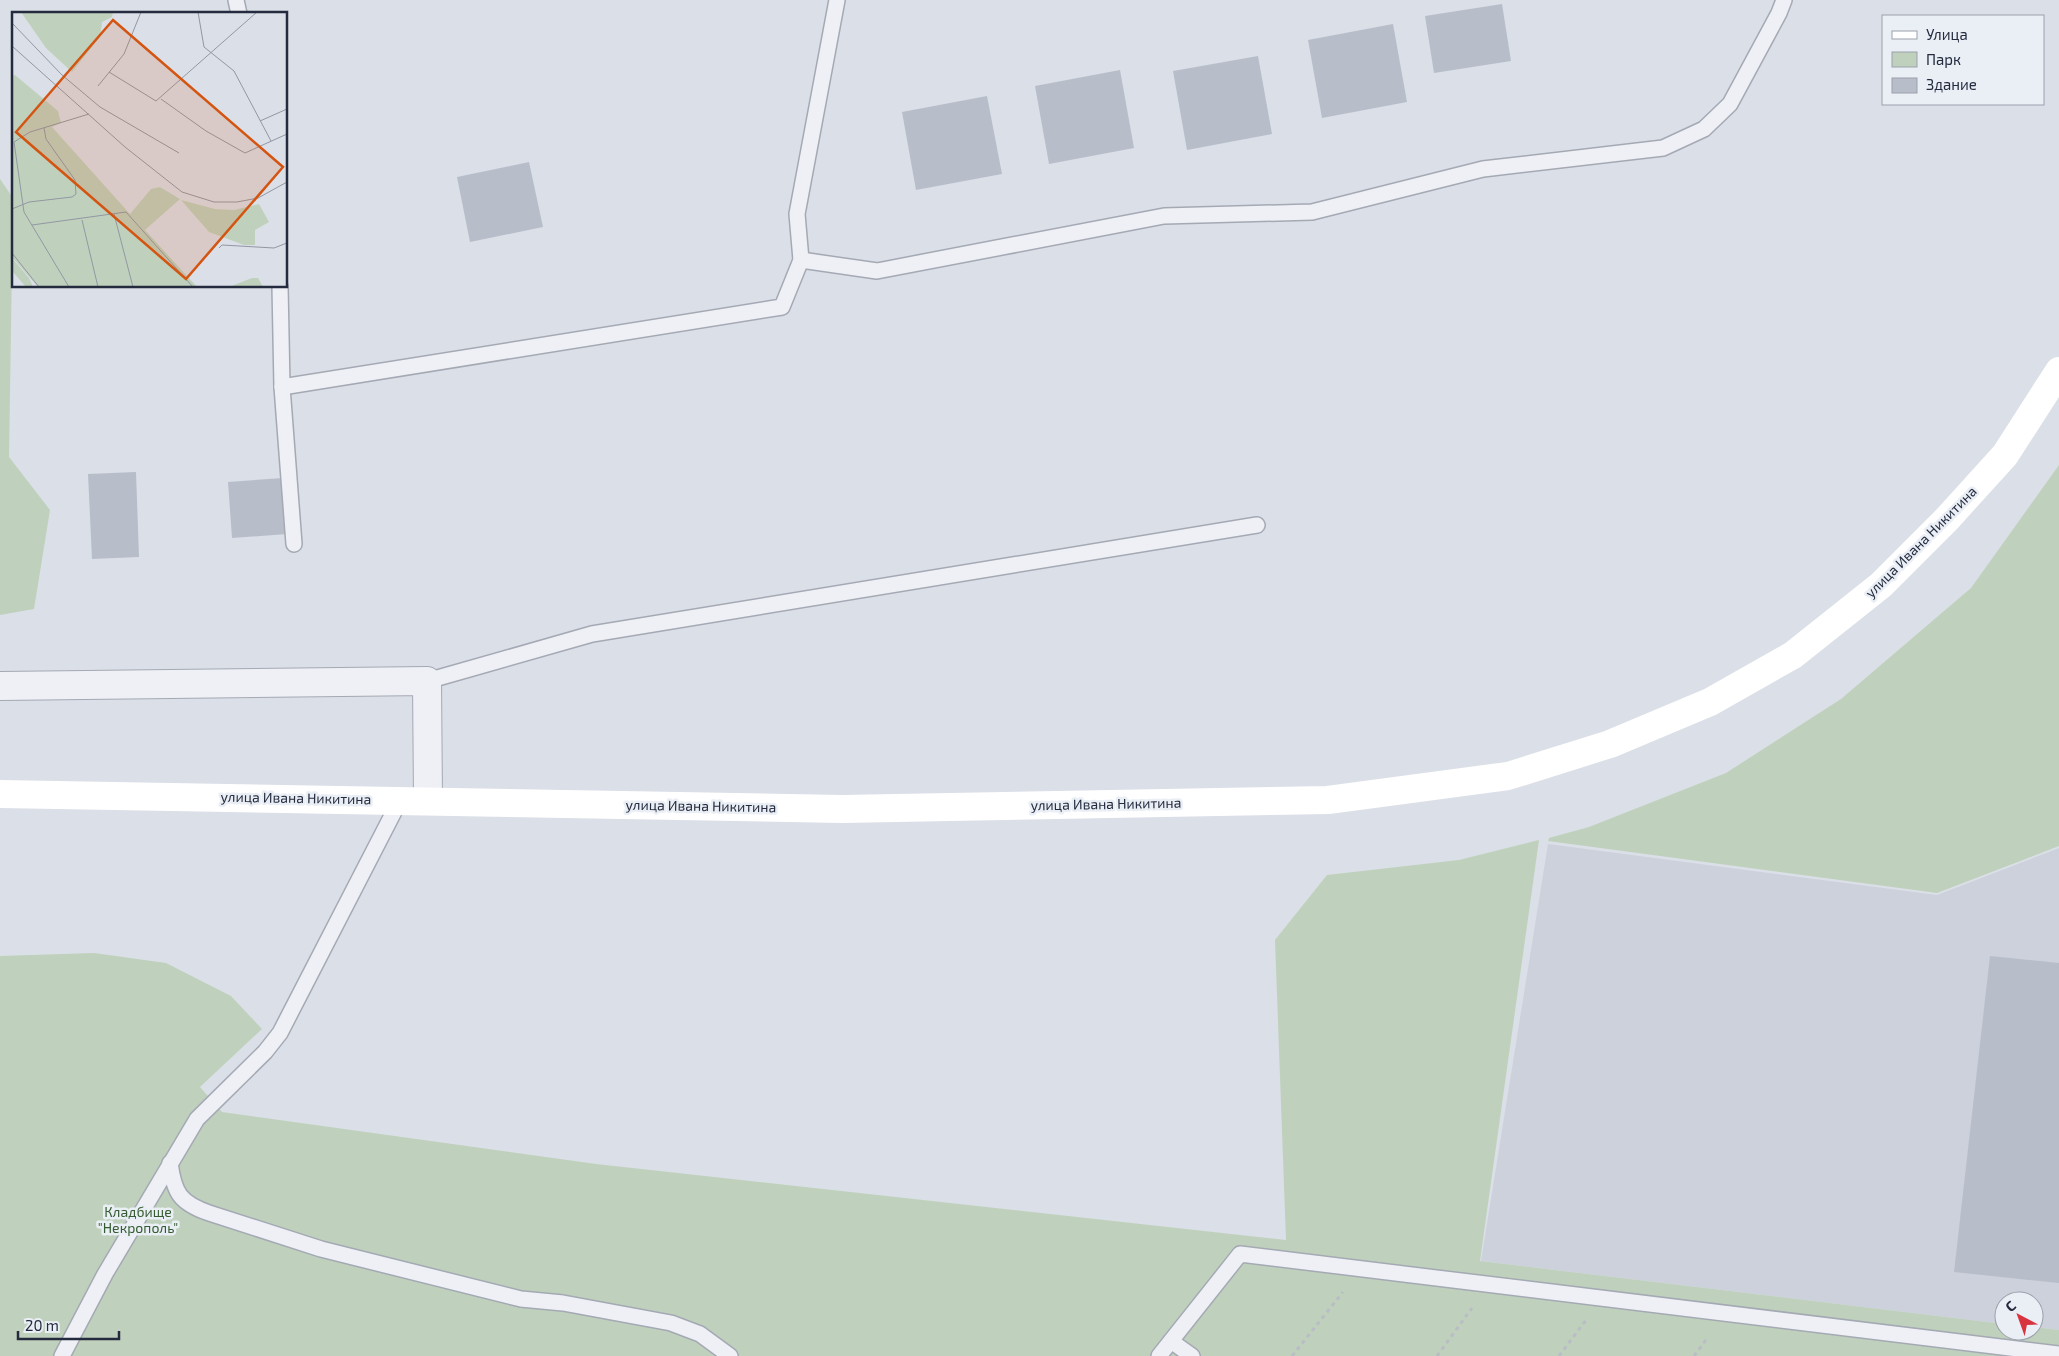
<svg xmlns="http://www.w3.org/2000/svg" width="2059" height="1356" font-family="'Exo 2',sans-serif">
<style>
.built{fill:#cdd1dc}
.green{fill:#bfd1bc}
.building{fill:#b8bdca}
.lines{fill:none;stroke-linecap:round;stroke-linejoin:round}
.service-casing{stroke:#a4a9b4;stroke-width:18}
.minor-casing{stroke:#a4a9b4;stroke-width:30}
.path{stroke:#b9bdc5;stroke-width:3;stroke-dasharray:4 4;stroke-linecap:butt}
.service{stroke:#eef0f5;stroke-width:15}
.minor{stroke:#eef0f5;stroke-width:28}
.secondary{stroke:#fff;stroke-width:28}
.labels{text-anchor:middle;stroke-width:5;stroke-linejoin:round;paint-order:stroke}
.street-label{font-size:14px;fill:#242b3e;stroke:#eaeef5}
.park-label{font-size:14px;fill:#355b30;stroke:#eaeef5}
.inset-road{fill:none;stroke:#9297a3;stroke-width:1}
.view{fill:#d45411;fill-opacity:0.15;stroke:#d45411;stroke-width:2.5}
.inset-edge{fill:none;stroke:#242b3e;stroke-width:2.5}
</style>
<rect width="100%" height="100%" fill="#dbdfe7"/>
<path class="built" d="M1548,844L1937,895L2059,848V1330L2034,1327V1301H2004V1324L1481,1261Z"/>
<g class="green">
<path d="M0,179L13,198L9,457L50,510L34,609L0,615Z"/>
<path d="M2059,465V846L1937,893L1548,841L1549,838L1589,827L1726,773L1841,699L1971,588Z"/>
<path d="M1539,840L1480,1261L2004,1324V1331H2034V1327L2059,1330V1356H0V956L94,953L166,963L231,996L262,1029L200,1087L222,1112L596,1164L1286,1240L1275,940L1327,875L1459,860Z"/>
</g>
<g class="building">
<path d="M1502,4L1511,61L1434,73L1425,16Z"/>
<path d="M1393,24L1407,102L1322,118L1308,40Z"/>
<path d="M1258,56L1272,134L1187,150L1173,71Z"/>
<path d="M1120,70L1134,148L1049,164L1035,86Z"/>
<path d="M987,96L1002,174L916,190L902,112Z"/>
<path d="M529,162L543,227L470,242L457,177Z"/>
<path d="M136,472L139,557L92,559L88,474Z"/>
<path d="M283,478L287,534L232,538L228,482Z"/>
<path d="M1990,956L2059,963V1283L1954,1272Z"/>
</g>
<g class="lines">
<defs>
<g id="service">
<path d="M236,0L239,14"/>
<path d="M801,260L877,271L1164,216L1312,212L1483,169L1663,148L1704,129L1730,104L1779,13L1784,0"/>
<path d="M280,286L282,387L294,544"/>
<path d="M282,387L782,307L801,260L797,214L837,0"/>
<path d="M427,681L592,634L1257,525"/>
<path d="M170,1163C174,1193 180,1203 209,1213L321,1249L521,1299L563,1303L671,1323L700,1334L730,1356"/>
<path d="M1171,1341L1192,1356"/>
<path d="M62,1356L105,1274L197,1119L265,1052L280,1033L400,800"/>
<path d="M1159,1356L1240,1254L2059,1354"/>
</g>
<path id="minor" d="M0,686L427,681L428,800"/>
</defs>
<use href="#service" class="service-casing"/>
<use href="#minor" class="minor-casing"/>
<g class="path">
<path d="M1292,1356L1343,1292"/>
<path d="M1437,1356L1472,1308"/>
<path d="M1559,1356L1586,1320"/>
<path d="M1694,1356L1708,1337"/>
</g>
<use href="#service" class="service"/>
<use href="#minor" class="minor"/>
<path class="secondary" d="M0,794L842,809L1328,800L1508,776L1610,744L1710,702L1793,655L1881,585L1947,519L2005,455L2059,371"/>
</g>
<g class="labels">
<g class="street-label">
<text transform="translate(1921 542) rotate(-45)" y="5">улица Ивана Никитина</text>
<text transform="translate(296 798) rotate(1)" y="5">улица Ивана Никитина</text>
<text transform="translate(1106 804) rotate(-1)" y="5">улица Ивана Никитина</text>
<text transform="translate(701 806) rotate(1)" y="5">улица Ивана Никитина</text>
</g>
<g class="park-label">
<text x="138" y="1217">Кладбище<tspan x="138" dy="16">"Некрополь"</tspan></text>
</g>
</g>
<g transform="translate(12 12)">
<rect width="275" height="275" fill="#dbdfe7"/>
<path d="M9,0H101L100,5L90,10L88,25L60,60L34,36ZM3,63L46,99L49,111L40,115L118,202L139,177L148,175L168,187L133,218L185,275H26L0,245V64ZM169,188L203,197L222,198L247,192L257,210L243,218V233H232L197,220ZM0,246L17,266L21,275H14L0,259ZM240,266H246L251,275H217Z" fill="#bfd1bc"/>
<path class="inset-road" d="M186,0L192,35L222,59L259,129M0,11L50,63L88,95L167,141M0,34L113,135L170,180L202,190H225L246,186L275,170M97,60L144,89L245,0M86,74L112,42L129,0M149,87L194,119L233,141L275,122M248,109L275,97M0,197L17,190L60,185L64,182L63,168L34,127L32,116M102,202L121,275M70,208L86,275M20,213L114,200L181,275M207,236L210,233L262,236L275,231M0,241L27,275M57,275L12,200L2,130L18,120L77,102"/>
<path class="view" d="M101,8L271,155L174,267L4,120Z"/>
<rect width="275" height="275" class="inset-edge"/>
</g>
<rect x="1882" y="15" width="162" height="90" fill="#eaeef5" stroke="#9ba0ac"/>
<rect x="1892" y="31" width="25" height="8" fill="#ffffff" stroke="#9ba0ac"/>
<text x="1926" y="40" font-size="15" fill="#242b3e">Улица</text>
<rect x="1892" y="52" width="25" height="15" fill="#bfd1bc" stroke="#9ba0ac"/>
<text x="1926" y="65" font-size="15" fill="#242b3e">Парк</text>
<rect x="1892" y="78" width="25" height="15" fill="#b8bdca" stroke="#9ba0ac"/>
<text x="1926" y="90" font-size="15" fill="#242b3e">Здание</text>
<g transform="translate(2019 1316) rotate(319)"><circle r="24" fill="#eaeef5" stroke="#9ba0ac"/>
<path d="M0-4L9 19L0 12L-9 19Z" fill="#d8343f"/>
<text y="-8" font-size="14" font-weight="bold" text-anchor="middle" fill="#242b3e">С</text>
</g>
<path d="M18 1331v8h101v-8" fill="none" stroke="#242b3e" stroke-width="2.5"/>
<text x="25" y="1331" font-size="15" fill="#242b3e" stroke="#eaeef5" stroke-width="4" paint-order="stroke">20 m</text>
</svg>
